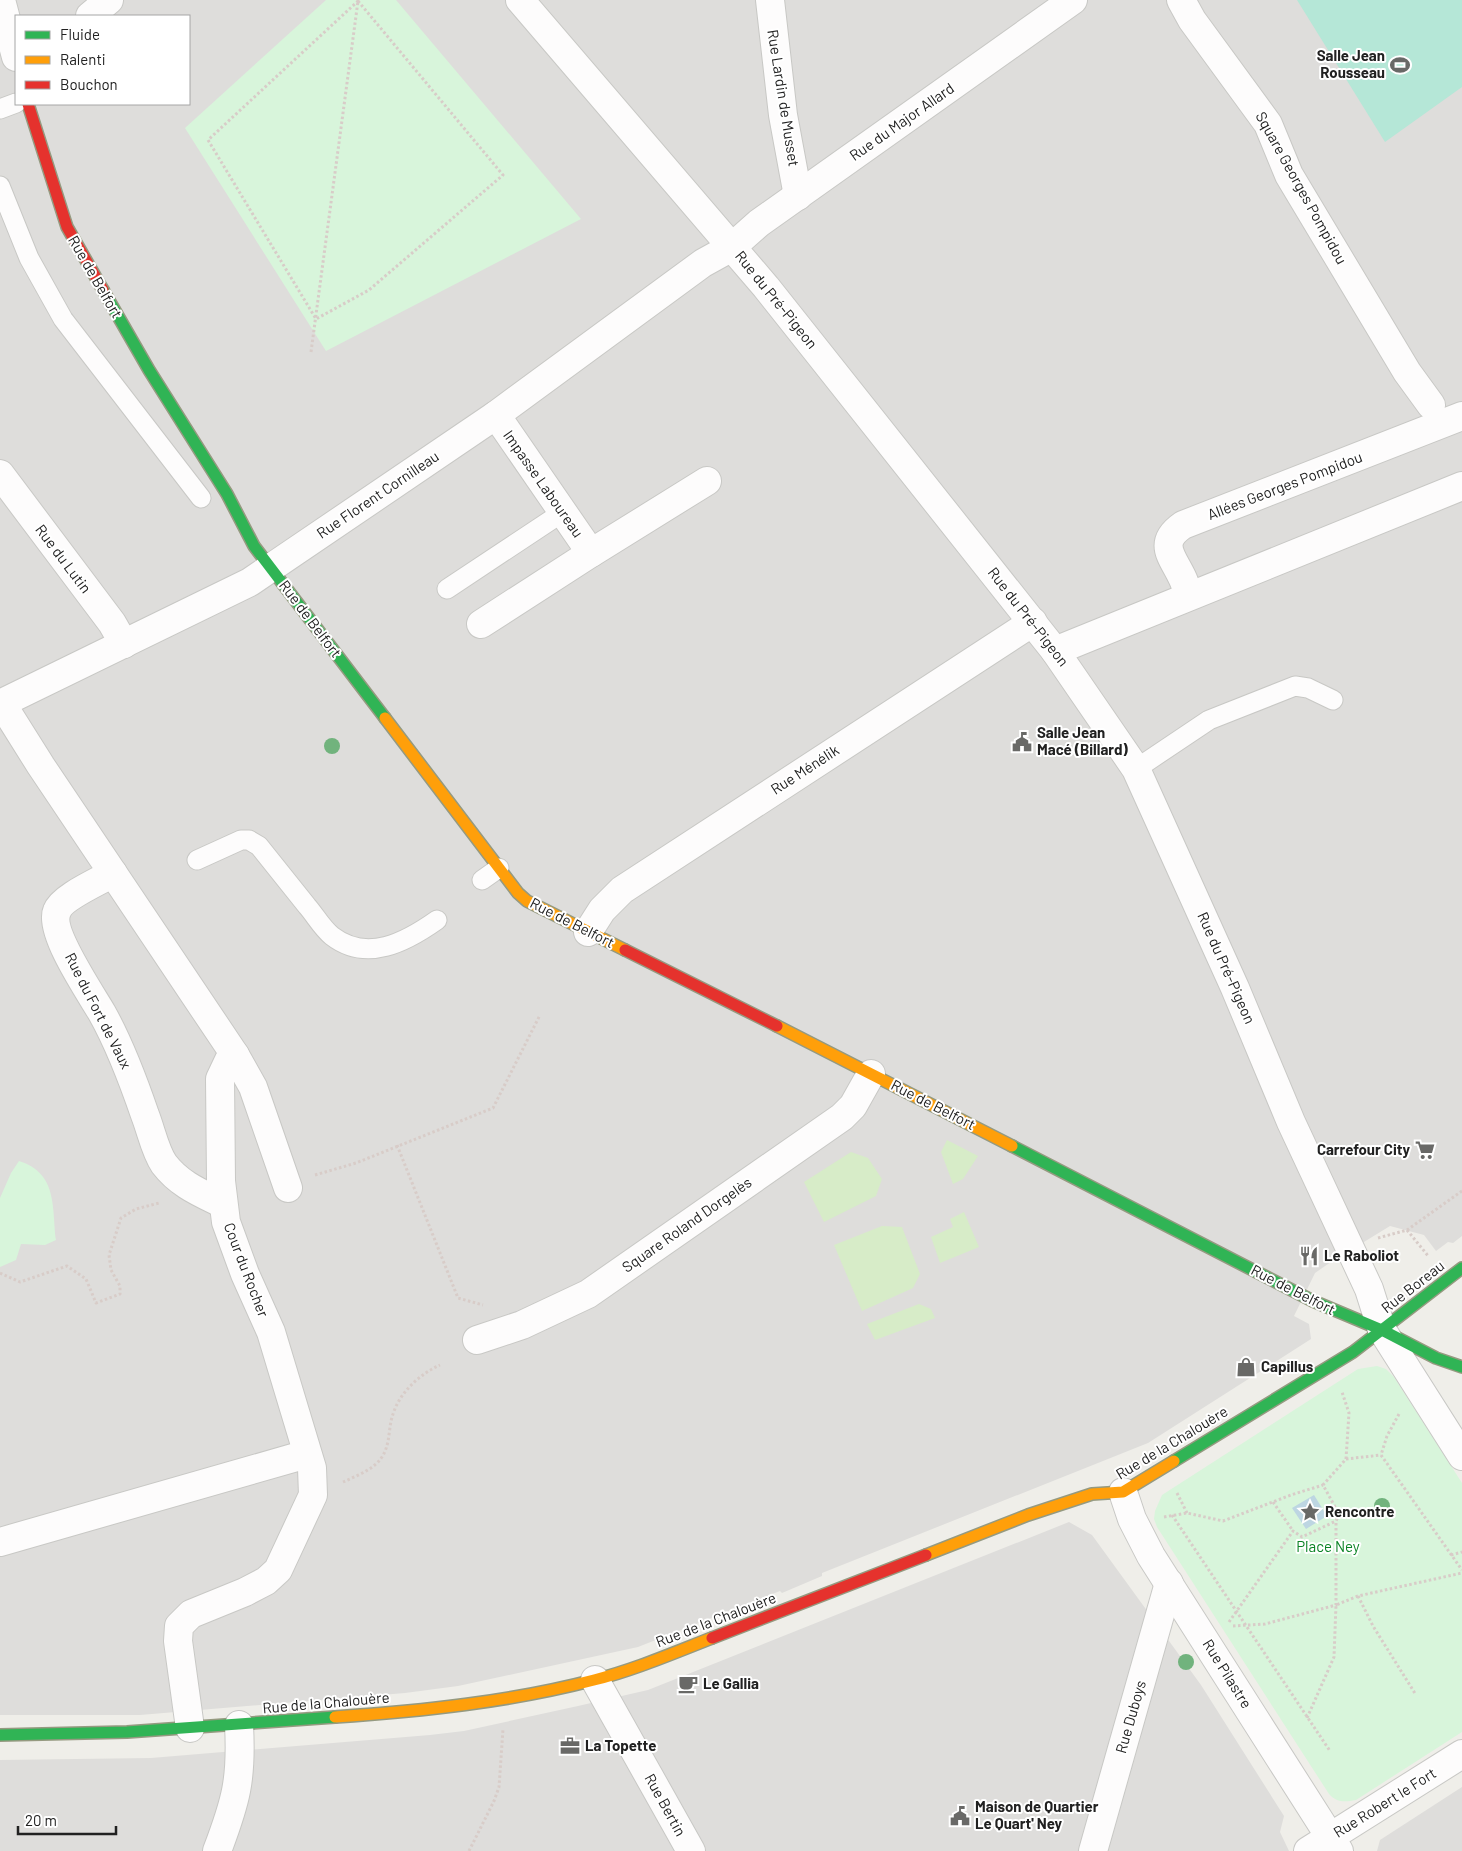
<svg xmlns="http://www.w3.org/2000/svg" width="1462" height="1851" font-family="Barlow,sans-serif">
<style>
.residential{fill:#dedddb;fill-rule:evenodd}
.grass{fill:#d7ecc8}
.park{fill:#d8f5db}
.pitch{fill:#b5e7d7}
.water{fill:#bdd6e2}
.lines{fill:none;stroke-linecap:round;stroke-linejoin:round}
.lane-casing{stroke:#c8c8c5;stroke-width:21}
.street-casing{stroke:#c8c8c5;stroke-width:30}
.fast-casing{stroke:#959a80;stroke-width:14}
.slow-casing{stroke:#959a80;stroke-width:14}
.jam-casing{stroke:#959a80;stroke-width:14}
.path{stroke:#d8ccc8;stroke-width:3;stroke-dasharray:2.5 2.5;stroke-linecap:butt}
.lane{stroke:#fdfcfc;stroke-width:19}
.street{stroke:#fdfcfc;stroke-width:28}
.fast{stroke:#30b455;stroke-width:11}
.slow{stroke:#ff9f0a;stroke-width:11}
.jam{stroke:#e5322d;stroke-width:11}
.tree{fill:#71b37d}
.labels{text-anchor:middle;stroke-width:4;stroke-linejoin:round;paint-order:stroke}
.poi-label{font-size:15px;font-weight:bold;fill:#212121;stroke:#fff;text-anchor:start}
.street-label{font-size:15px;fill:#212121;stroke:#fff}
.park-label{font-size:15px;fill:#0a8324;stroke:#fff}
</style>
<rect width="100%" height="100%" fill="#efeee9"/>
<g class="residential">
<path d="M0,0H1462V1236L1453,1243L1448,1242L1436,1251L1424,1235L1390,1226L1328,1264L1315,1273L1294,1316L1309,1324L1311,1339L1148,1443L822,1573V1576L782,1593L780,1591L638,1647L458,1686L405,1693L140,1715H0ZM16,16H189V104H16Z"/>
<path d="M1069,1522L1092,1535L1201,1685L1284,1816L1280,1832L1289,1851H0V1760L151,1758L430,1735L464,1731L578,1706L648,1690Z"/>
<path d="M1462,1787V1851H1377L1380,1840Z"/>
</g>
<g class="grass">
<path d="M947,1140L978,1156L963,1179L953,1184L941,1152Z"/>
<path d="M851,1152L868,1158L882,1179L876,1196L824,1222L804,1182Z"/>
<path d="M964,1212L979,1247L940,1263L931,1237L953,1227L950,1219Z"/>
<path d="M882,1226L902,1227L920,1274L913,1288L862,1311L834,1245Z"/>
<path d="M919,1304L931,1309L935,1318L875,1340L867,1324Z"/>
</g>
<g class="park">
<path d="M326,0H396L581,219L326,351L185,128Z"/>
<path d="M19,1161C58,1173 52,1208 56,1240L45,1245L21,1244L16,1260L0,1267V1198L11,1173Z"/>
<path d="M1377,1366L1386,1369L1394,1377L1462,1483V1732L1356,1800C1345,1802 1337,1803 1329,1794L1157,1527L1154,1519L1155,1511L1162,1495L1358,1369Z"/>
</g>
<path class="pitch" d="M1297,0H1462V87L1385,142Z"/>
<path class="water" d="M1314,1495L1327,1516L1306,1529L1292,1508Z"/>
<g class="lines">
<defs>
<g id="lane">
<path d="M0,109L16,103"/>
<path d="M0,186L29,258L63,319L201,498"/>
<path d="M447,589L563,512"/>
<path d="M1136,769L1209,720L1295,686L1308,688L1333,700"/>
<path d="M197,860L241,840H249L259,846C275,866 291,886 307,906C315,915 322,928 332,936C367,963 406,942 437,920"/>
<path d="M482,880L499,868"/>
</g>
<g id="street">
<path d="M1,0L16,57"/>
<path d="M520,0L766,287L1055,651L1136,769L1235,988L1291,1122L1369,1289L1382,1330L1462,1456"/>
<path d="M770,0L783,115L798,196"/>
<path d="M1181,0L1192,20L1268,124L1289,175L1407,372L1431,405"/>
<path d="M90,16L109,0"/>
<path d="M496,415L591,553L707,481"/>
<path d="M0,474L112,623L124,644"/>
<path d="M1189,596C1187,590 1185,583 1182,577C1172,556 1157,543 1183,525L1462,416"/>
<path d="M481,624L591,553"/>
<path d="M1055,651L1462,486"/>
<path d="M0,704L250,582L496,415L703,263L732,247L759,223L1073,0"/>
<path d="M2,704L41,766L235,1055L253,1087L288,1188"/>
<path d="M113,873C100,881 62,897 57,911C48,931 91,994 102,1013C120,1045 133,1080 145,1115C151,1130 155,1151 164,1164C180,1185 201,1193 223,1204"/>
<path d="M588,932L602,910L622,890L1033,622"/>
<path d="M477,1340L522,1325L588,1294L842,1117L853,1106L871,1074"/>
<path d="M1123,1492L1132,1519L1151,1556L1339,1851"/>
<path d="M0,1542L307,1454"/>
<path d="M595,1680L691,1851"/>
<path d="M190,1728L178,1641L179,1626L191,1614L245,1592L266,1581L278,1570L313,1495L312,1468L271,1332L245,1274L226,1222L221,1181L220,1079L229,1060L235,1055"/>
<path d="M217,1851C236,1801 242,1779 239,1725"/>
<path d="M1093,1851L1169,1583"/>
<path d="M1308,1851L1462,1754"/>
</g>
<g id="fast">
<path d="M103,290L149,370L227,494L254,546L385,718"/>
<path d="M1012,1146L1313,1301L1382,1330L1436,1358L1462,1367"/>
<path d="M1174,1461L1353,1352L1462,1268"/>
<path d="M0,1735L127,1732L335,1717"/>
</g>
<g id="slow">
<path d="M385,718L518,893L527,901L625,950"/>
<path d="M777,1026L1012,1146"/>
<path d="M926,1555L1028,1515L1092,1494L1123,1492L1174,1461"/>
<path d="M335,1717C421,1711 510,1702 594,1680C634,1670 673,1653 712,1638"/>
</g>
<g id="jam">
<path d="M28,104L67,227L103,290"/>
<path d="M625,950L777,1026"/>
<path d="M712,1638L926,1555"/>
</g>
</defs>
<use href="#lane" class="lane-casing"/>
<use href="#street" class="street-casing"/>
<use href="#fast" class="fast-casing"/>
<use href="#slow" class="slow-casing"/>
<use href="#jam" class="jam-casing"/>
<g class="path">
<path d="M358,1L503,175L369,290L316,319L208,140Z"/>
<path d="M311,352L358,1"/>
<path d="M397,1145L458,1298L483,1305"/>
<path d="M315,1175L356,1163L493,1108L540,1015"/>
<path d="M1407,1230L1429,1257"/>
<path d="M1378,1238L1407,1230L1462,1191"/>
<path d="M0,1273L20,1282L67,1266L86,1279L96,1303L120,1294V1286L111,1270L109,1255L121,1218L136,1209L159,1203"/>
<path d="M1399,1414L1387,1436L1381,1455L1462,1570"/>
<path d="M1346,1459L1381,1455"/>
<path d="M343,1482C354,1477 367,1472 376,1464C392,1449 387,1431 393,1414C400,1392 420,1374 440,1365"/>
<path d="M1177,1493L1187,1513"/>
<path d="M1273,1502L1293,1531"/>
<path d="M1172,1515L1330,1751"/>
<path d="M1164,1517L1187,1513L1223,1521L1291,1495L1323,1485"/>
<path d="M1451,1555L1462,1552"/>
<path d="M1358,1596L1373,1626L1416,1695"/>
<path d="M1229,1622L1293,1531L1302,1537L1336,1521"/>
<path d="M1233,1626L1265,1624L1336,1605V1521L1339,1514L1323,1485L1346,1459L1349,1413L1342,1392"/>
<path d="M1307,1718L1334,1657L1336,1605L1358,1596L1462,1573"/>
<path d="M469,1851L494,1801L499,1787L503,1729"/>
</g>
<use href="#lane" class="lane"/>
<use href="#street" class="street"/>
<use href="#fast" class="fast"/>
<use href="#slow" class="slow"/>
<use href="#jam" class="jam"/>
</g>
<g class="tree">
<circle cx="332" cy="746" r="8"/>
<circle cx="1382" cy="1506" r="8"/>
<circle cx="1186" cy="1662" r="8"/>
</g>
<defs>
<symbol id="stadium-bare" viewBox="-9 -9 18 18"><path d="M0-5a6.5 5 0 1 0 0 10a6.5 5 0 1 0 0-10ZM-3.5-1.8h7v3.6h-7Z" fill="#696967" stroke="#fff" stroke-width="2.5" paint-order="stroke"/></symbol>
<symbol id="civic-bare" viewBox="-9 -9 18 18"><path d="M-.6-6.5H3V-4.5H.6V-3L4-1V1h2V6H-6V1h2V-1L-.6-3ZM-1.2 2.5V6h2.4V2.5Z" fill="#696967" stroke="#fff" stroke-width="2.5" paint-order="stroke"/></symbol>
<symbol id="supermarket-bare" viewBox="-9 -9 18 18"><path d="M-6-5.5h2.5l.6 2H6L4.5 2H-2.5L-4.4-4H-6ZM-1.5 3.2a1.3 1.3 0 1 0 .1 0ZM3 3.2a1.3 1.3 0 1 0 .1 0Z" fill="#696967" stroke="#fff" stroke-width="2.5" paint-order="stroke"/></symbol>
<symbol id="restaurant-bare" viewBox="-9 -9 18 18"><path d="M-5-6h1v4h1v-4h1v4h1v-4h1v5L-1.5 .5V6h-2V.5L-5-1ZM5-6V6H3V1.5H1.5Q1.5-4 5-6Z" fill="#696967" stroke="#fff" stroke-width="2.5" paint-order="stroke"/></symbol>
<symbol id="shop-bare" viewBox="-9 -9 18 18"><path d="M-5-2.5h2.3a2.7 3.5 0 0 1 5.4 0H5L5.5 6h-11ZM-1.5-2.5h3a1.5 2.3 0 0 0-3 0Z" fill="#696967" stroke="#fff" stroke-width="2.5" paint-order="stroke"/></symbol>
<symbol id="sight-bare" viewBox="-9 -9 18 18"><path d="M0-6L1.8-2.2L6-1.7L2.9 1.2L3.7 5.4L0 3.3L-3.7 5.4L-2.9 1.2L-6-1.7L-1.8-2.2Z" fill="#696967" stroke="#fff" stroke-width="2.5" paint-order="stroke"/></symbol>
<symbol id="cafe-bare" viewBox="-9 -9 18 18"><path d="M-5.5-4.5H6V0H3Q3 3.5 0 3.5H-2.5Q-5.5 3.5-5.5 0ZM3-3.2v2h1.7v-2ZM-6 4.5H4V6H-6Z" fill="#696967" stroke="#fff" stroke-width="2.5" paint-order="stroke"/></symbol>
<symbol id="office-bare" viewBox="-9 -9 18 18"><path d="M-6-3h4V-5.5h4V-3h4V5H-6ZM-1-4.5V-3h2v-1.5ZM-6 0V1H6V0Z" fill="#696967" stroke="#fff" stroke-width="2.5" paint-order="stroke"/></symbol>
</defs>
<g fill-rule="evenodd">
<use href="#stadium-bare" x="1386" y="51" width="28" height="28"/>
<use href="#civic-bare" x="1008" y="728" width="28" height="28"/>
<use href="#supermarket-bare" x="1411" y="1136" width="28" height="28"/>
<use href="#restaurant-bare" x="1295" y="1242" width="28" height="28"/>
<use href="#shop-bare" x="1232" y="1353" width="28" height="28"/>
<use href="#sight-bare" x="1296" y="1498" width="28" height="28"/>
<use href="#cafe-bare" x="674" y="1670" width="28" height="28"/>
<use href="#office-bare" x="556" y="1732" width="28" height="28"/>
<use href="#civic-bare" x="946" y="1802" width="28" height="28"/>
</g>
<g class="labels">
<g class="poi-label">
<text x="1385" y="61" text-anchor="end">Salle Jean<tspan x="1385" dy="17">Rousseau</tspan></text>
<text x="1037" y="738">Salle Jean<tspan x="1037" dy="17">Macé (Billard)</tspan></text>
<text x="1410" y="1155" text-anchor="end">Carrefour City</text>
<text x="1324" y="1261">Le Raboliot</text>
<text x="1261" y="1372">Capillus</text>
<text x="1325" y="1517">Rencontre</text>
<text x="703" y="1689">Le Gallia</text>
<text x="585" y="1751">La Topette</text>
<text x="975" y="1812">Maison de Quartier<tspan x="975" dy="17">Le Quart' Ney</tspan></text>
</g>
<g class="street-label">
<text transform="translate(783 98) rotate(81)" y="5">Rue Lardin de Musset</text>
<text transform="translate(902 122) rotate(-35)" y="5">Rue du Major Allard</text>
<text transform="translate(1301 188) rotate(61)" y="5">Square Georges Pompidou</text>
<text transform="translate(95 277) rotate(60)" y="5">Rue de Belfort</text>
<text transform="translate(776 300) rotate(51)" y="5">Rue du Pré-Pigeon</text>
<text transform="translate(543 484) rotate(55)" y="5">Impasse Laboureau</text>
<text transform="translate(1285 486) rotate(-21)" y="5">Allées Georges Pompidou</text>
<text transform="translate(378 495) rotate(-34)" y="5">Rue Florent Cornilleau</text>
<text transform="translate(63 559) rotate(53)" y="5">Rue du Lutin</text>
<text transform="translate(1028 617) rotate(52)" y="5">Rue du Pré-Pigeon</text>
<text transform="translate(310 619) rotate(53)" y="5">Rue de Belfort</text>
<text transform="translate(805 770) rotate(-33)" y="5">Rue Ménélik</text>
<text transform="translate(572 923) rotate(27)" y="5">Rue de Belfort</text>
<text transform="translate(1226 968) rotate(66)" y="5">Rue du Pré-Pigeon</text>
<text transform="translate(98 1011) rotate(63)" y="5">Rue du Fort de Vaux</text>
<text transform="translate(933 1105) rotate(27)" y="5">Rue de Belfort</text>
<text transform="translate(687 1225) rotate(-35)" y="5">Square Roland Dorgelès</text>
<text transform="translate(246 1270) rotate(69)" y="5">Cour du Rocher</text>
<text transform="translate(1413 1287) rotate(-38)" y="5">Rue Boreau</text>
<text transform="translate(1293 1290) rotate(27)" y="5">Rue de Belfort</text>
<text transform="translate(1172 1443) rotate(-31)" y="5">Rue de la Chalouère</text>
<text transform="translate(716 1620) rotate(-21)" y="5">Rue de la Chalouère</text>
<text transform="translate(1227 1674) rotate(58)" y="5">Rue Pilastre</text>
<text transform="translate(326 1703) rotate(-5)" y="5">Rue de la Chalouère</text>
<text transform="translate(1131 1717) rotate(-74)" y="5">Rue Duboys</text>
<text transform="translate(1385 1803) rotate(-32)" y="5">Rue Robert le Fort</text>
<text transform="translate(665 1805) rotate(61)" y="5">Rue Bertin</text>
</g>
<g class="park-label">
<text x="1328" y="1552">Place Ney</text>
</g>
</g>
<rect x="15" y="15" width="175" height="90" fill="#ffffff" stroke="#a6a6a6"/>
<rect x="25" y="31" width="25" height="8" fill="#30b455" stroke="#a6a6a6"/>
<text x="60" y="40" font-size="15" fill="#212121">Fluide</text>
<rect x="25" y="56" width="25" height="8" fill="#ff9f0a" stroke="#a6a6a6"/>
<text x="60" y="65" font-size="15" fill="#212121">Ralenti</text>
<rect x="25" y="81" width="25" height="8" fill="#e5322d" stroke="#a6a6a6"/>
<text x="60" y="90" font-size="15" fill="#212121">Bouchon</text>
<path d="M18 1826v8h98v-8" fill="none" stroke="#212121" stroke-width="2.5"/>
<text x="25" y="1826" font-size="15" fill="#212121" stroke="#ffffff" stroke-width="4" paint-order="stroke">20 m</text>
</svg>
